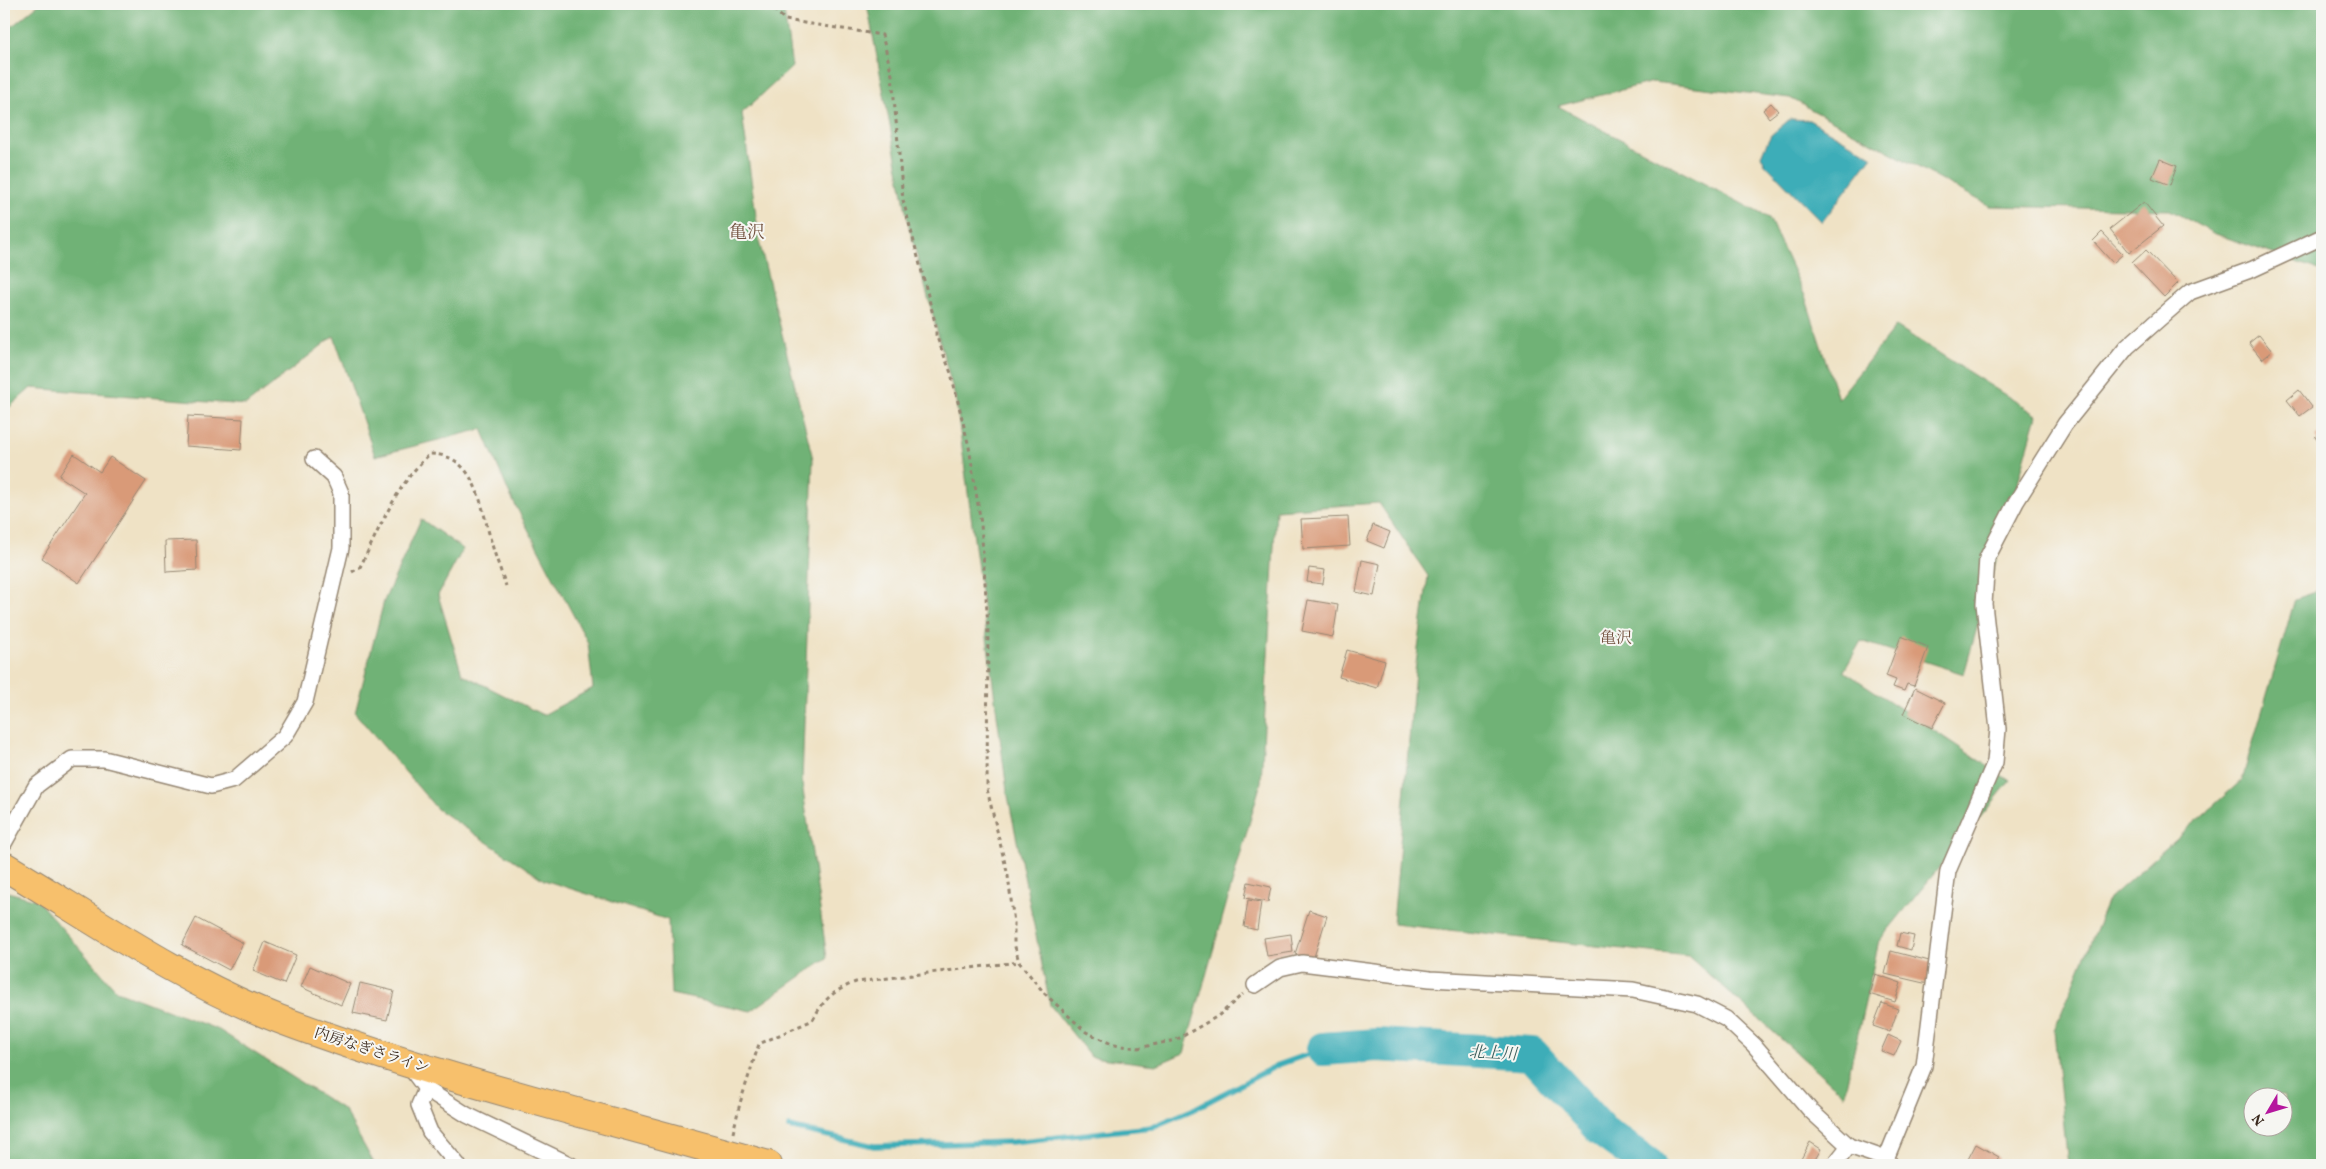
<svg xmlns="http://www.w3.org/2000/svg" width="2326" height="1169" font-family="Vollkorn,'Noto Serif JP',serif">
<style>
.forest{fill:#6fb276;stroke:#556e4a;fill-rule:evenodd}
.water{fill:#3dadb8;stroke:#3c6c6b}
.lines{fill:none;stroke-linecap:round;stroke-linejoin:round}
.stream{stroke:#3dadb8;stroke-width:5.5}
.river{stroke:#3dadb8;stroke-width:34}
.building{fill:#d99a78}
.street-casing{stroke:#958672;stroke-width:18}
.highway-casing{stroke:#958672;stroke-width:30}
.path{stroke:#958672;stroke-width:3;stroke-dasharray:4 4;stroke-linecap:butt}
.street{stroke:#fff;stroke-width:15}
.highway{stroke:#f7c06c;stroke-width:28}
.labels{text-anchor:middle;stroke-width:4;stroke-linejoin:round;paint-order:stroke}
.street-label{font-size:15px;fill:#3b2a1e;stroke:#f6f6f2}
.neighbourhood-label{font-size:16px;fill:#72513e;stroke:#f6f6f2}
.water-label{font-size:16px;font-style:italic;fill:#3c5e5c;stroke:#f6f6f2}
.quarter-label{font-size:18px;fill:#72513e;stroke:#f6f6f2}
</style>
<rect width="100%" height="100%" fill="#f6f6f2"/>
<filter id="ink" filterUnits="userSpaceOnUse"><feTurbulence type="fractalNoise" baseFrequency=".02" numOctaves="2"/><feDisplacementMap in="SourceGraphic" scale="10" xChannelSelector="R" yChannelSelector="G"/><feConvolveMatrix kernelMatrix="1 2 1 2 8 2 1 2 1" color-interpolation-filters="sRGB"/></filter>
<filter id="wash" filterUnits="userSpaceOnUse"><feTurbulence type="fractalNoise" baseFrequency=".0096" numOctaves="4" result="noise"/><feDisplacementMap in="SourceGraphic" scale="20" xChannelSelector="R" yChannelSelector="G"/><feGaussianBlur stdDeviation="1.12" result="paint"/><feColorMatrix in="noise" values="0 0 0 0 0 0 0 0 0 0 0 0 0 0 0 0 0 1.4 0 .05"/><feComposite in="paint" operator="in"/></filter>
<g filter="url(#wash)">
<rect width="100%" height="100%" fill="#efe2c5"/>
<g class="forest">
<path d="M39,4H783L792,67L742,113L760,245L813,459L802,783L827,958L751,1011L671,994L668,920L544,880L437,809L355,713L384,601L421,519L463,549L438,595L462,674L543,715L593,688L588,643L509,493L482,429L375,456L334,336L246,405L31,388L4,412V33Z"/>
<path d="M867,4H2322V271L2213,233L2170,210L1990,206L1790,98L1653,82L1558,106L1769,218L1805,296L1838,399L1896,326L2037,415L1964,674L1861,641L1844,671L2010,781L1879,941L1844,1095L1688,956L1393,924L1415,671L1428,576L1379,503L1276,510L1261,782L1184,1053L1156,1065L1091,1057L1050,1005L1007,791L956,401L909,227Z"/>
<path d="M2322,590V1165H2068L2054,1031L2108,900L2242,780L2295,599ZM2254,1096H2284V1126H2254Z"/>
<path d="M4,891L37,900L117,991L219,1030L344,1110L375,1165H4Z"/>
</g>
<path class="water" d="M1790,119L1809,120L1872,156L1822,222L1765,164L1761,155L1771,135Z"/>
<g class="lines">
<path class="stream" d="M789,1127L874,1146L1012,1142L1152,1127L1192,1110L1278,1065L1323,1049"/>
<path class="river" d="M1323,1049L1377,1045L1532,1054L1602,1131L1649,1165"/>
</g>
<g id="blocks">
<g class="building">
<path d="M1771,103L1778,111L1769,118L1763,110Z"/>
<path d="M2160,159L2177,166L2170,185L2152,178Z"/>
<path d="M2144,202L2163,226L2129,253L2110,229Z"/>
<path d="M2102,232L2123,254L2113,263L2093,241Z"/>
<path d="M2146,250L2178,283L2164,297L2132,263Z"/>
<path d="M2259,335L2272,351L2262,359L2249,343Z"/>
<path d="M2299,390L2312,407L2300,416L2287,400Z"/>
<path d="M188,416L243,419L241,450L186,446Z"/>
<path d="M2322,432V447L2315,437Z"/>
<path d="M74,454L100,472L110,457L146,481L79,583L42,558L85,493L59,476Z"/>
<path d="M1348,517L1350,546L1303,549L1301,519Z"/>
<path d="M1373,525L1390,532L1384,548L1367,541Z"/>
<path d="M196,540L197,570L166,572L165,541Z"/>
<path d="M1362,560L1380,564L1374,596L1356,592Z"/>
<path d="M1309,568L1325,570L1323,584L1307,582Z"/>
<path d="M1308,600L1338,605L1333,637L1302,631Z"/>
<path d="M1901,636L1928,647L1914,686L1907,684L1904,691L1893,687L1896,680L1886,676Z"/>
<path d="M1347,650L1385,661L1377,688L1339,677Z"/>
<path d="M1915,688L1945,703L1932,728L1903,714Z"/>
<path d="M1248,882L1271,887L1268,902L1245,898Z"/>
<path d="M1248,900L1261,902L1257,930L1244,927Z"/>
<path d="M1309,910L1327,916L1313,960L1295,954Z"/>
<path d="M196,918L243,943L229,970L182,945Z"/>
<path d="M1900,933L1914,936L1911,950L1897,946Z"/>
<path d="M1291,934L1293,952L1267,956L1264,938Z"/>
<path d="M265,942L296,955L284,984L253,971Z"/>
<path d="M1891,951L1933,962L1928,984L1885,974Z"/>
<path d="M310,966L350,984L341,1005L301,987Z"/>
<path d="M1875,974L1901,983L1895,1002L1869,994Z"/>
<path d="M360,983L394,991L387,1020L353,1013Z"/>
<path d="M1882,1003L1898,1009L1890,1032L1873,1026Z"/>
<path d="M1888,1035L1901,1041L1894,1056L1881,1051Z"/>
<path d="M1810,1142L1821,1149L1812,1165H1803L1799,1163Z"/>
<path d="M1976,1144L1999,1157L1995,1165H1965Z"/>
</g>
</g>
</g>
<g filter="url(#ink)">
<use href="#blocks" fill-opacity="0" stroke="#958672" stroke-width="1"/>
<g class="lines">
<defs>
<g id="street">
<path d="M4,843L36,786L72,759H104L211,786L234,780L285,736L305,702L341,548V493L334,477L314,459"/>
<path d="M1255,985L1280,968L1302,963L1430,979L1633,990L1697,1004L1726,1019L1754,1045L1811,1111L1849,1146L1886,1159L1891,1165"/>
<path d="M409,1066L426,1089L467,1115L571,1165"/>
<path d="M426,1089L419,1105L430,1132L458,1165"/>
<path d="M1886,1159L1924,1066L1948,871L1995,762L1998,729L1984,604L1987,558L2016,502L2065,424L2127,347L2190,292L2253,269L2322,237"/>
<path d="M1834,1165L1849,1146"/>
</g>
<path id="highway" d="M4,866C93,919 181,981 279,1019C438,1079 605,1118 768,1165"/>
</defs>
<use href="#street" class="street-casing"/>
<use href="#highway" class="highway-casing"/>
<g class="path">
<path d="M768,4L785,20L882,35L892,75L903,200L936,326V335L951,373L969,447L981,524L988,626L987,789L1008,876L1014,923V943L1019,962L1045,994L1086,1032L1114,1045L1138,1048L1176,1040L1218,1016L1243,994"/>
<path d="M352,572L360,567C380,528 397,483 430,454C476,454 481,506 491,541C495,556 501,571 506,586"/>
<path d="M733,1133L740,1103L759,1044L813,1020C823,999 835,990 856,982L1019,962"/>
</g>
<use href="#street" class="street"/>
<use href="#highway" class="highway"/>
</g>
</g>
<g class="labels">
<g class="street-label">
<text transform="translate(372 1050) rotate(18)" y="5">内房なぎさライン</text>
</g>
<g class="neighbourhood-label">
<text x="1616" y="643">亀沢</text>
</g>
<g class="water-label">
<text transform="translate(1493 1052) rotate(3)" y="6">北上川</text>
</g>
<g class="quarter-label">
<text x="747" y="238">亀沢</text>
</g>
</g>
<rect width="2326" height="1169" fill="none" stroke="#f6f6f2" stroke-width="20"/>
<g transform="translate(2268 1112) rotate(232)"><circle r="24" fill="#f6f6f2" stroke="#aba49d"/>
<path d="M0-4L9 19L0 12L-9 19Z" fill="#b5179e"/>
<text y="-8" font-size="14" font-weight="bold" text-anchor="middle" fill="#3b2a1e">N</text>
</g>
</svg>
